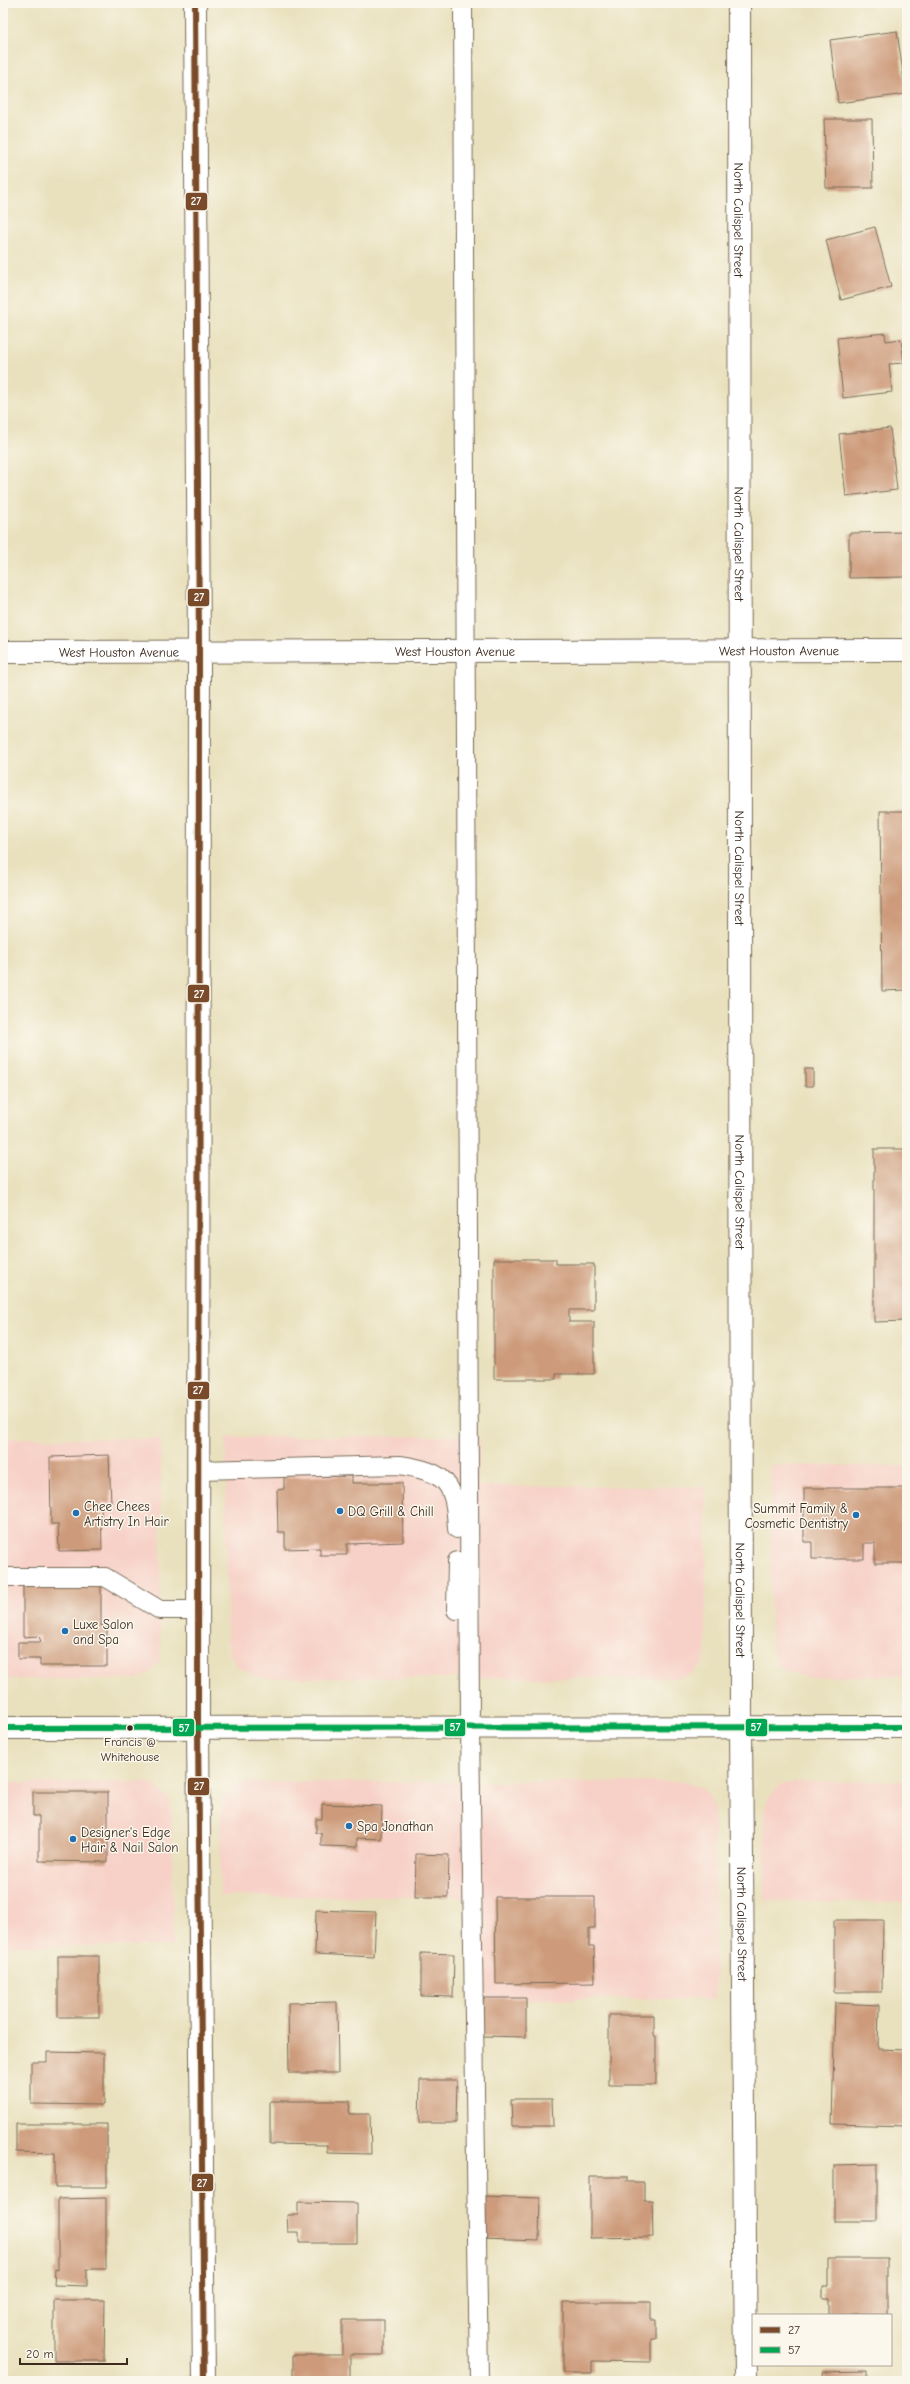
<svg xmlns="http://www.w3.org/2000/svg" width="910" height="2384" font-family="'Comic Neue',sans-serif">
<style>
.built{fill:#f7d1c7}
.building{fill:#cd9b7c}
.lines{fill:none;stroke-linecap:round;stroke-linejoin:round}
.lane-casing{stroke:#786a56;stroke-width:20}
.street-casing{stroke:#786a56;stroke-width:24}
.primary-casing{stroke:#786a56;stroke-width:24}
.lane{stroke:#fff;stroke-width:18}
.street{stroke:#fff;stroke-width:22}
.primary{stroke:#fff;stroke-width:22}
.bus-1-casing{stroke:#fbf7ec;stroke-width:9}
.bus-2-casing{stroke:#fbf7ec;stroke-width:9}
.bus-1{stroke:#7a4b2a;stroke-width:6}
.bus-2{stroke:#00a651;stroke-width:6}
.poi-dot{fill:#1f6fb2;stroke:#fbf7ec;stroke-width:1.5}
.bus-dot{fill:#3b2a1e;stroke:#fbf7ec;stroke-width:1.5}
.labels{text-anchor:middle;stroke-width:3;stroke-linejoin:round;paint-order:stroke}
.bus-label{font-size:12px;fill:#3b2a1e;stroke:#fbf7ec}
.street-label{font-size:13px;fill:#3b2a1e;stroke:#fbf7ec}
.poi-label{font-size:13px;fill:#3b2a1e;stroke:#fbf7ec;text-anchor:start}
.line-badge{stroke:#fbf7ec;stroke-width:1.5}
.badge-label{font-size:11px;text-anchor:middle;font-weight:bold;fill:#fff}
</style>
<rect width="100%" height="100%" fill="#fbf7ec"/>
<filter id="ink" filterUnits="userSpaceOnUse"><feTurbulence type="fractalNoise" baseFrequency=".025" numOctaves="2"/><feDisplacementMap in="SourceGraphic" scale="8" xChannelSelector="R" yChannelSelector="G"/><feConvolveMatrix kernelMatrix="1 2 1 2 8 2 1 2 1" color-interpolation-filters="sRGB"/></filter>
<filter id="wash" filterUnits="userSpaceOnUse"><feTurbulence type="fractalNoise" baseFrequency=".012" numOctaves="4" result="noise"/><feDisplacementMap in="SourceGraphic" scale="16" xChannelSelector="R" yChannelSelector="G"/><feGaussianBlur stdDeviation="0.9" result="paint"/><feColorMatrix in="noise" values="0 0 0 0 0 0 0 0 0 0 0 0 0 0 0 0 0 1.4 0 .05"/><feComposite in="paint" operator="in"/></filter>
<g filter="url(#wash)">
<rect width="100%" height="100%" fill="#e9e1be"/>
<g class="built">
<path d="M480,1436L478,1486L706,1487V1652L702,1663L692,1673L680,1678H260L238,1667L230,1655L227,1641L226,1437Z"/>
<path d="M3,1438L161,1439L160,1661L150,1672L138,1679H3Z"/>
<path d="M771,1465L907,1466V1676L805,1677L786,1672L776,1662L771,1650Z"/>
<path d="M907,1781V1902L765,1901L764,1811L769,1796L779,1786L793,1782Z"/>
<path d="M145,1782L157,1787L168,1798L172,1813L173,1946H3V1783Z"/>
<path d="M247,1782H687L701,1787L710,1796L714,1807L715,1999H478L476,1897L220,1896L221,1808L225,1796L234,1787Z"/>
</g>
<g id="blocks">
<g class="building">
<path d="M897,31L906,94L838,103L830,40Z"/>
<path d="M824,119H872L873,188H826Z"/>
<path d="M875,227L891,287L841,300L826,240Z"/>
<path d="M885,333L886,341L901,339L904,363L889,364L892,392L843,398L837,338Z"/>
<path d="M890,428L897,490L846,496L839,434Z"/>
<path d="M907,532V577L849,578V533Z"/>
<path d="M880,811H907V990L882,991Z"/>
<rect x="805" y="1069" width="8" height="17"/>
<path d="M874,1149H907V1321L874,1322Z"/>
<path d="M494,1259H556V1264H594V1310H569V1322H594V1374H556V1379H494Z"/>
<path d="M109,1455L111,1503H101L102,1550L59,1551L58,1524H51L50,1457Z"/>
<path d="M352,1476V1483H402L403,1542L347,1544V1555H320V1548L285,1549V1532H278L277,1490L284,1489V1477Z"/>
<path d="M804,1488H907V1563H875V1543H864V1559H812V1542H804Z"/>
<path d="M101,1585V1626H107V1666H40V1659H18V1642H41L39,1636L23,1637V1586Z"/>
<path d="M33,1792H108V1862L39,1861V1816H33Z"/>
<path d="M322,1804L382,1806L381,1839L357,1838V1847L321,1846V1833H316V1819H322Z"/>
<path d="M416,1854L449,1855L448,1897H415Z"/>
<path d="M495,1897H595V1928H589V1946H594L595,1983L496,1984Z"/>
<path d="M316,1910L376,1912L374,1957L315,1954Z"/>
<path d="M834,1920H883L882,1992H834Z"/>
<path d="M421,1953L454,1954L453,1997L421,1996Z"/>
<rect x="58" y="1956" width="41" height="61"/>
<path d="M483,1998H526V2037L482,2036Z"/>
<path d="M337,2002L338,2073H289L288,2003Z"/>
<path d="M835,2003L879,2005L878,2049L907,2050V2126L832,2124Z"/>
<path d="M609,2015H654V2036H656V2085H609Z"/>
<path d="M47,2052L104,2053V2105L31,2104V2062H47Z"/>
<path d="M420,2080H457L456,2123H419Z"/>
<path d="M511,2099H552L553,2126H512Z"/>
<path d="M270,2101H350L349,2114H370L371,2154L327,2153V2145L270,2144Z"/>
<path d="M16,2124H107V2187H55V2153L16,2152Z"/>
<path d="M877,2164V2221H834V2165Z"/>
<path d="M590,2177H627V2182H644V2200H652L653,2237L590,2238Z"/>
<path d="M483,2196L540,2198L539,2241L482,2239Z"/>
<path d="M106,2198V2269H87V2286L54,2285L55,2269L58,2270V2199Z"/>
<path d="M298,2202L357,2203V2243H299V2232H288L287,2215H298Z"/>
<path d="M828,2259H887V2315H829V2299H823V2286H828Z"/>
<path d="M54,2300H105L104,2361H54Z"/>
<path d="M563,2302H651V2320H656V2339H651V2362L592,2361V2373H563Z"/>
<path d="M342,2320H384V2355H350V2381H293V2355H342Z"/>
<path d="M866,2371V2381H824L823,2372Z"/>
</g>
</g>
</g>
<g filter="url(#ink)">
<use href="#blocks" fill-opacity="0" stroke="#786a56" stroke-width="1"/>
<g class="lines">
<defs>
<g id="lane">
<path d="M463,3L470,1727L479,2381"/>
<path d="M199,1470L400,1465C447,1472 455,1483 457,1529"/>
<path d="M3,1577H105L160,1610H199"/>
<path d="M456,1610L457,1561"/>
</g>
<g id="street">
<path d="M195,3L199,651L198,1729L204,2381"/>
<path id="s1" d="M739,3L741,1727L746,2381"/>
<path id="s2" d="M3,652L907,650"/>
</g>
<path id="primary" d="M3,1728L907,1727"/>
</defs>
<use href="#lane" class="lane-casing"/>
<use href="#street" class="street-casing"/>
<use href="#primary" class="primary-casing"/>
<use href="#lane" class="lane"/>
<use href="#street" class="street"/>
<use href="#primary" class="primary"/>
<defs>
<path id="bus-1" d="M195,3L199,651L198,1729L204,2381"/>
<path id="bus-2" d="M3,1728L907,1727"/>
</defs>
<use href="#bus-1" class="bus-1-casing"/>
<use href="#bus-2" class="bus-2-casing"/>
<use href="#bus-1" class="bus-1"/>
<use href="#bus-2" class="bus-2"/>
</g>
</g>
<g class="poi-dot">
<circle cx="340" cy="1511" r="4"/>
<circle cx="76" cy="1513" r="4"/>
<circle cx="856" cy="1515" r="4"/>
<circle cx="65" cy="1631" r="4"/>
<circle cx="349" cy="1826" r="4"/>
<circle cx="73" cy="1839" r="4"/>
</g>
<circle class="bus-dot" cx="130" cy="1728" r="3.5"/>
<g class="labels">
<g class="bus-label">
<text x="130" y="1746">Francis @<tspan x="130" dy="15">Whitehouse</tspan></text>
</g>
<g class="street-label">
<text dy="5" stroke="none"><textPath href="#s1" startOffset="217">North Calispel Street</textPath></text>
<text dy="5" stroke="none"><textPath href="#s1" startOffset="541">North Calispel Street</textPath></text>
<text dy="5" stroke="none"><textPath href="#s2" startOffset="116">West Houston Avenue</textPath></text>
<text dy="5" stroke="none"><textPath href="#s2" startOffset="452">West Houston Avenue</textPath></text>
<text dy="5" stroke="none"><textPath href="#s2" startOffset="776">West Houston Avenue</textPath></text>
<text dy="5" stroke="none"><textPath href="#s1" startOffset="865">North Calispel Street</textPath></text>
<text dy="5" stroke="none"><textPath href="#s1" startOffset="1189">North Calispel Street</textPath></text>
<text dy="5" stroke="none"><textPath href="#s1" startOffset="1597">North Calispel Street</textPath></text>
<text dy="5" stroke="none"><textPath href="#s1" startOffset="1921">North Calispel Street</textPath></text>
</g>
<g class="poi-label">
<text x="84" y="1511">Chee Chees<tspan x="84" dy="15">Artistry In Hair</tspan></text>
<text x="848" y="1513" text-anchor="end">Summit Family &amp;<tspan x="848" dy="15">Cosmetic Dentistry</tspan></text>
<text x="348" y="1516">DQ Grill &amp; Chill</text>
<text x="73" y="1629">Luxe Salon<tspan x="73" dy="15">and Spa</tspan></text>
<text x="357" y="1831">Spa Jonathan</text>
<text x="81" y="1837">Designer's Edge<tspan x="81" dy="15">Hair &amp; Nail Salon</tspan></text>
</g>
</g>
<g class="line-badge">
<rect x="185" y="192" width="23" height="19" rx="4" fill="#7a4b2a"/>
<rect x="187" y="588" width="23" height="19" rx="4" fill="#7a4b2a"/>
<rect x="187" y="984" width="23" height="19" rx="4" fill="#7a4b2a"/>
<rect x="187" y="1381" width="23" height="19" rx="4" fill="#7a4b2a"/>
<rect x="745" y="1718" width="23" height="19" rx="4" fill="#00a651"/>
<rect x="444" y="1718" width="22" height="19" rx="4" fill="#00a651"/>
<rect x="172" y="1718" width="23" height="19" rx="4" fill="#00a651"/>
<rect x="187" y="1777" width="23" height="19" rx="4" fill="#7a4b2a"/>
<rect x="191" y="2173" width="23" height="19" rx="4" fill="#7a4b2a"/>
</g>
<g class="badge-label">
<text x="196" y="205">27</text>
<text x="199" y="601">27</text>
<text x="199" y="998">27</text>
<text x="198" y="1394">27</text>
<text x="756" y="1731">57</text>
<text x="455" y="1731">57</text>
<text x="184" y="1732">57</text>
<text x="199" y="1790">27</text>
<text x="202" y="2187">27</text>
</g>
<rect width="910" height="2384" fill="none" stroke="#fbf7ec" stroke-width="16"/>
<rect x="752" y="2314" width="140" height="52" fill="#fbf7ec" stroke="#aea59a"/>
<rect x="760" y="2327" width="20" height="6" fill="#7a4b2a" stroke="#aea59a"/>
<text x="788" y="2334" font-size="12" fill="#3b2a1e">27</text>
<rect x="760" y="2347" width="20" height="6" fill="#00a651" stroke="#aea59a"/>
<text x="788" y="2354" font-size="12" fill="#3b2a1e">57</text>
<path d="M20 2358v6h107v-6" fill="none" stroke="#3b2a1e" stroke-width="2"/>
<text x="26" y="2358" font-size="12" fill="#3b2a1e" stroke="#fbf7ec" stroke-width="3" paint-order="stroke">20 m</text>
</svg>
